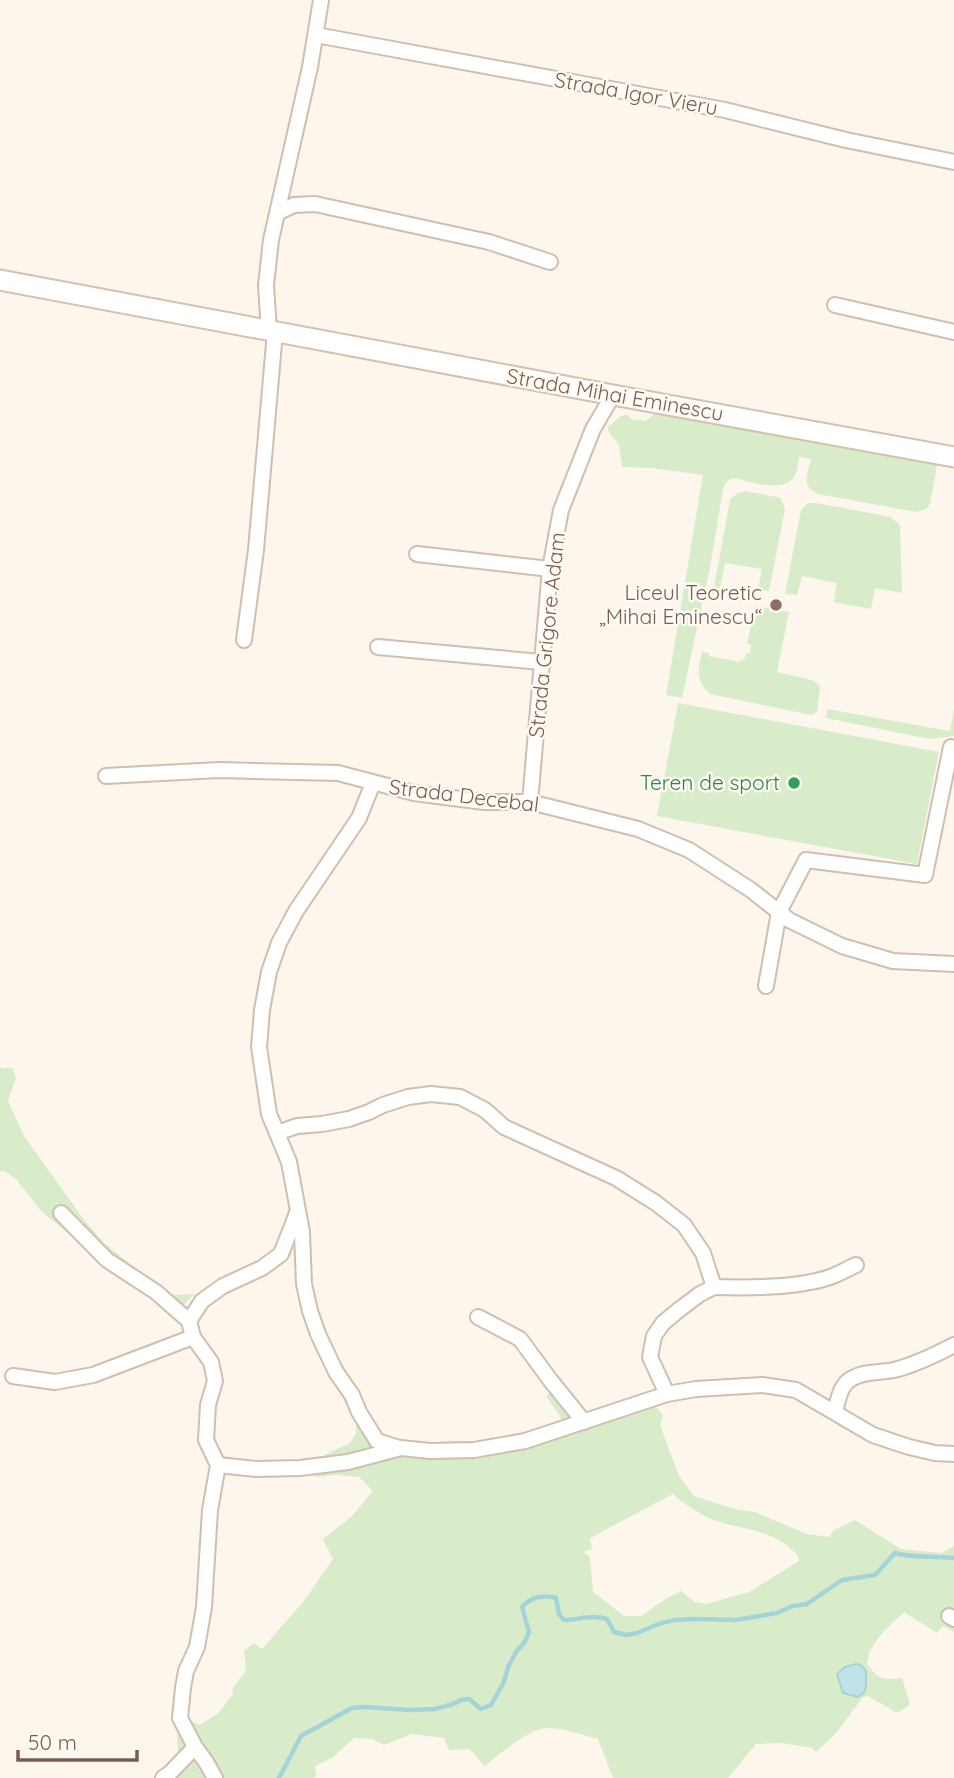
<svg xmlns="http://www.w3.org/2000/svg" width="954" height="1778" font-family="Quicksand,sans-serif">
<style>
.green{fill:#d8ecc9;fill-rule:evenodd}
.water{fill:#bfe3e8;stroke:#a5d3da;stroke-width:2}
.lines{fill:none;stroke-linecap:round;stroke-linejoin:round}
.stream{stroke:#a5d3da;stroke-width:4.5}
.street-casing{stroke:#d1beb0;stroke-width:18}
.secondary-casing{stroke:#d6c0b0;stroke-width:23}
.street{stroke:#fff;stroke-width:14}
.secondary{stroke:#fff;stroke-width:19}
.education-dot{fill:#8d6e63;stroke:#fffaf3;stroke-width:2.5}
.leisure-dot{fill:#2e9e5b;stroke:#fffaf3;stroke-width:2.5}
.labels{text-anchor:middle;stroke-width:5;stroke-linejoin:round;paint-order:stroke}
.street-label{font-size:21px;fill:#7a5c4d;stroke:#fffaf3}
.education-label{font-size:21px;fill:#785e54;stroke:#fffaf3;text-anchor:end}
.leisure-label{font-size:21px;fill:#27864d;stroke:#fffaf3;text-anchor:end}
</style>
<rect width="100%" height="100%" fill="#fdf6ec"/>
<g class="green">
<path d="M658,411L936,462L937,466L930,504L926,509L916,512L818,494C801,486 807,474 811,459L799,457C798,462 798,468 796,473C788,495 751,482 734,478C727,480 725,483 723,490L710,567L682,698L666,695L703,475L651,468L622,467L619,445L609,433L608,427L621,416L628,415L631,419L645,421Z"/>
<path d="M745,491L777,497L781,499L785,509L769,591L758,589L762,569L725,563L719,594L713,593L730,500L736,494Z"/>
<path d="M808,503H816L891,517L899,524L900,528L902,593L875,588L871,609L834,602L837,583L802,576L797,595L785,594L801,510Z"/>
<path d="M755,606L789,612L777,672L812,680L819,684L820,688L817,712L811,715L710,694C695,680 698,670 702,652L709,653V656L740,662L741,659L744,660L746,653H750L751,645L747,644Z"/>
<path d="M678,703L939,752L917,864L657,816Z"/>
<path d="M827,709L950,731L954,709V736L929,739L826,718Z"/>
<path d="M0,1067L3,1068H13L16,1078L8,1101L24,1136L82,1217L104,1243L169,1295L195,1294L174,1314L69,1234L41,1211L16,1179L4,1171H0Z"/>
<path d="M559,1385L568,1388L582,1412L592,1411L646,1395L663,1415L660,1425L679,1476L694,1496L734,1509L755,1512L807,1534L829,1537L834,1530L855,1520L901,1549L941,1553L954,1546V1632L943,1626L937,1633L904,1612C890,1626 869,1642 867,1664C880,1681 882,1680 902,1678L910,1705L897,1713L868,1696L863,1697L837,1732L816,1752L812,1748L782,1743L756,1744L728,1778H613L598,1739C582,1735 565,1728 548,1728C529,1728 500,1754 485,1766L469,1749L449,1750L444,1738L412,1734L384,1745L372,1739L354,1738L333,1757L315,1766L316,1776L314,1778H162L178,1758L177,1736L192,1722L200,1725L218,1713L233,1694L232,1690L246,1670L244,1651L254,1643L262,1649L304,1601L333,1559L323,1539L352,1516L373,1491L359,1477L336,1475L315,1477L313,1461L341,1447L349,1444L356,1434V1415L368,1410L370,1418L386,1438L398,1442L435,1446L451,1441L485,1442L507,1440L562,1424L560,1416L546,1396ZM673,1494C683,1504 707,1519 720,1522C750,1531 775,1530 798,1556L799,1561L749,1592L706,1604L695,1602L681,1591L667,1598L641,1616H624L593,1592L590,1557L583,1552L592,1549L590,1538Z"/>
</g>
<path class="water" d="M856,1664L861,1665L866,1671V1685L864,1693L858,1697L843,1693L837,1674L845,1667Z"/>
<g class="lines">
<path class="stream" d="M279,1778L301,1736L352,1708L364,1707L410,1710L435,1709L453,1704L461,1700L469,1699L481,1709L491,1705L504,1682L508,1667L516,1652L524,1643L529,1632L522,1607C532,1596 543,1595 556,1598L559,1614L564,1620C579,1620 592,1614 607,1619L614,1632L626,1635L637,1633L661,1623L675,1620L693,1619L736,1620L777,1613L793,1606L807,1604L842,1580L875,1575L895,1553C915,1559 934,1555 954,1558"/>
<defs>
<g id="street">
<path d="M316,35L725,110L846,140L954,162"/>
<path d="M279,212L294,205L315,204L489,242L550,262"/>
<path d="M835,305L954,332"/>
<path d="M269,331L266,285L271,240L310,67L321,0"/>
<path d="M417,554L550,569"/>
<path d="M244,640L256,550L275,332"/>
<path d="M378,647L541,662"/>
<path d="M106,776L219,770L338,773L414,793L484,802H530L638,829L689,850L751,890L789,920L842,946L893,961L954,964"/>
<path d="M373,783L359,818L296,911L279,943L269,972L262,1010L259,1047L269,1114L289,1162L294,1189L302,1232L304,1284L310,1311L318,1334L336,1372L352,1395L359,1412L377,1441L399,1448"/>
<path d="M530,802L550,569L561,510L593,429L613,395"/>
<path d="M766,986L779,912L806,860L925,875L951,747"/>
<path d="M277,1133L297,1126L322,1124L349,1119L369,1112L383,1105L408,1097L431,1094L460,1097L485,1110L504,1127L616,1178L656,1203L684,1225L703,1253L714,1287C747,1288 799,1288 830,1277C839,1274 847,1269 856,1265"/>
<path d="M61,1213L107,1260L156,1292L189,1321L193,1337L211,1362L215,1381L208,1405L206,1440L218,1465L210,1510L204,1607L197,1647L186,1671L183,1688L180,1718L195,1747L170,1773L163,1778"/>
<path d="M478,1317L520,1339L551,1381L584,1422"/>
<path d="M189,1321L202,1301L223,1286L262,1268L281,1254L297,1213"/>
<path d="M13,1376L55,1382L93,1375L193,1337"/>
<path d="M667,1394L650,1357L654,1336L663,1323L680,1309L700,1294L714,1287"/>
<path d="M835,1412C838,1401 840,1385 851,1379C863,1371 880,1373 894,1370C914,1365 935,1355 954,1345"/>
<path d="M218,1465L256,1469L300,1468L348,1462L401,1448L430,1451L474,1450L525,1441L667,1394L696,1389L762,1385L796,1390L873,1435L909,1447L935,1453L954,1454"/>
<path d="M949,1616L954,1619"/>
<path d="M195,1747L206,1762L215,1778"/>
</g>
<path id="secondary" d="M0,280L613,395L954,457"/>
</defs>
<use href="#street" class="street-casing"/>
<use href="#secondary" class="secondary-casing"/>
<use href="#street" class="street"/>
<use href="#secondary" class="secondary"/>
</g>
<circle class="education-dot" cx="776" cy="605" r="7"/>
<circle class="leisure-dot" cx="794" cy="783" r="7"/>
<g class="labels">
<g class="street-label">
<text transform="translate(636 94) rotate(10)" y="7">Strada Igor Vieru</text>
<text transform="translate(615 395) rotate(10)" y="7">Strada Mihai Eminescu</text>
<text transform="translate(547 635) rotate(-84)" y="7">Strada Grigore Adam</text>
<text transform="translate(464 796) rotate(7)" y="7">Strada Decebal</text>
</g>
<g class="education-label">
<text x="762" y="600">Liceul Teoretic<tspan x="762" dy="24">„Mihai Eminescu“</tspan></text>
</g>
<g class="leisure-label">
<text x="780" y="790">Teren de sport</text>
</g>
</g>
<path d="M18 1750v10h119v-10" fill="none" stroke="#7a5c4d" stroke-width="3.5"/>
<text x="28" y="1750" font-size="21" fill="#7a5c4d" stroke="#fffaf3" stroke-width="5" paint-order="stroke">50 m</text>
</svg>
